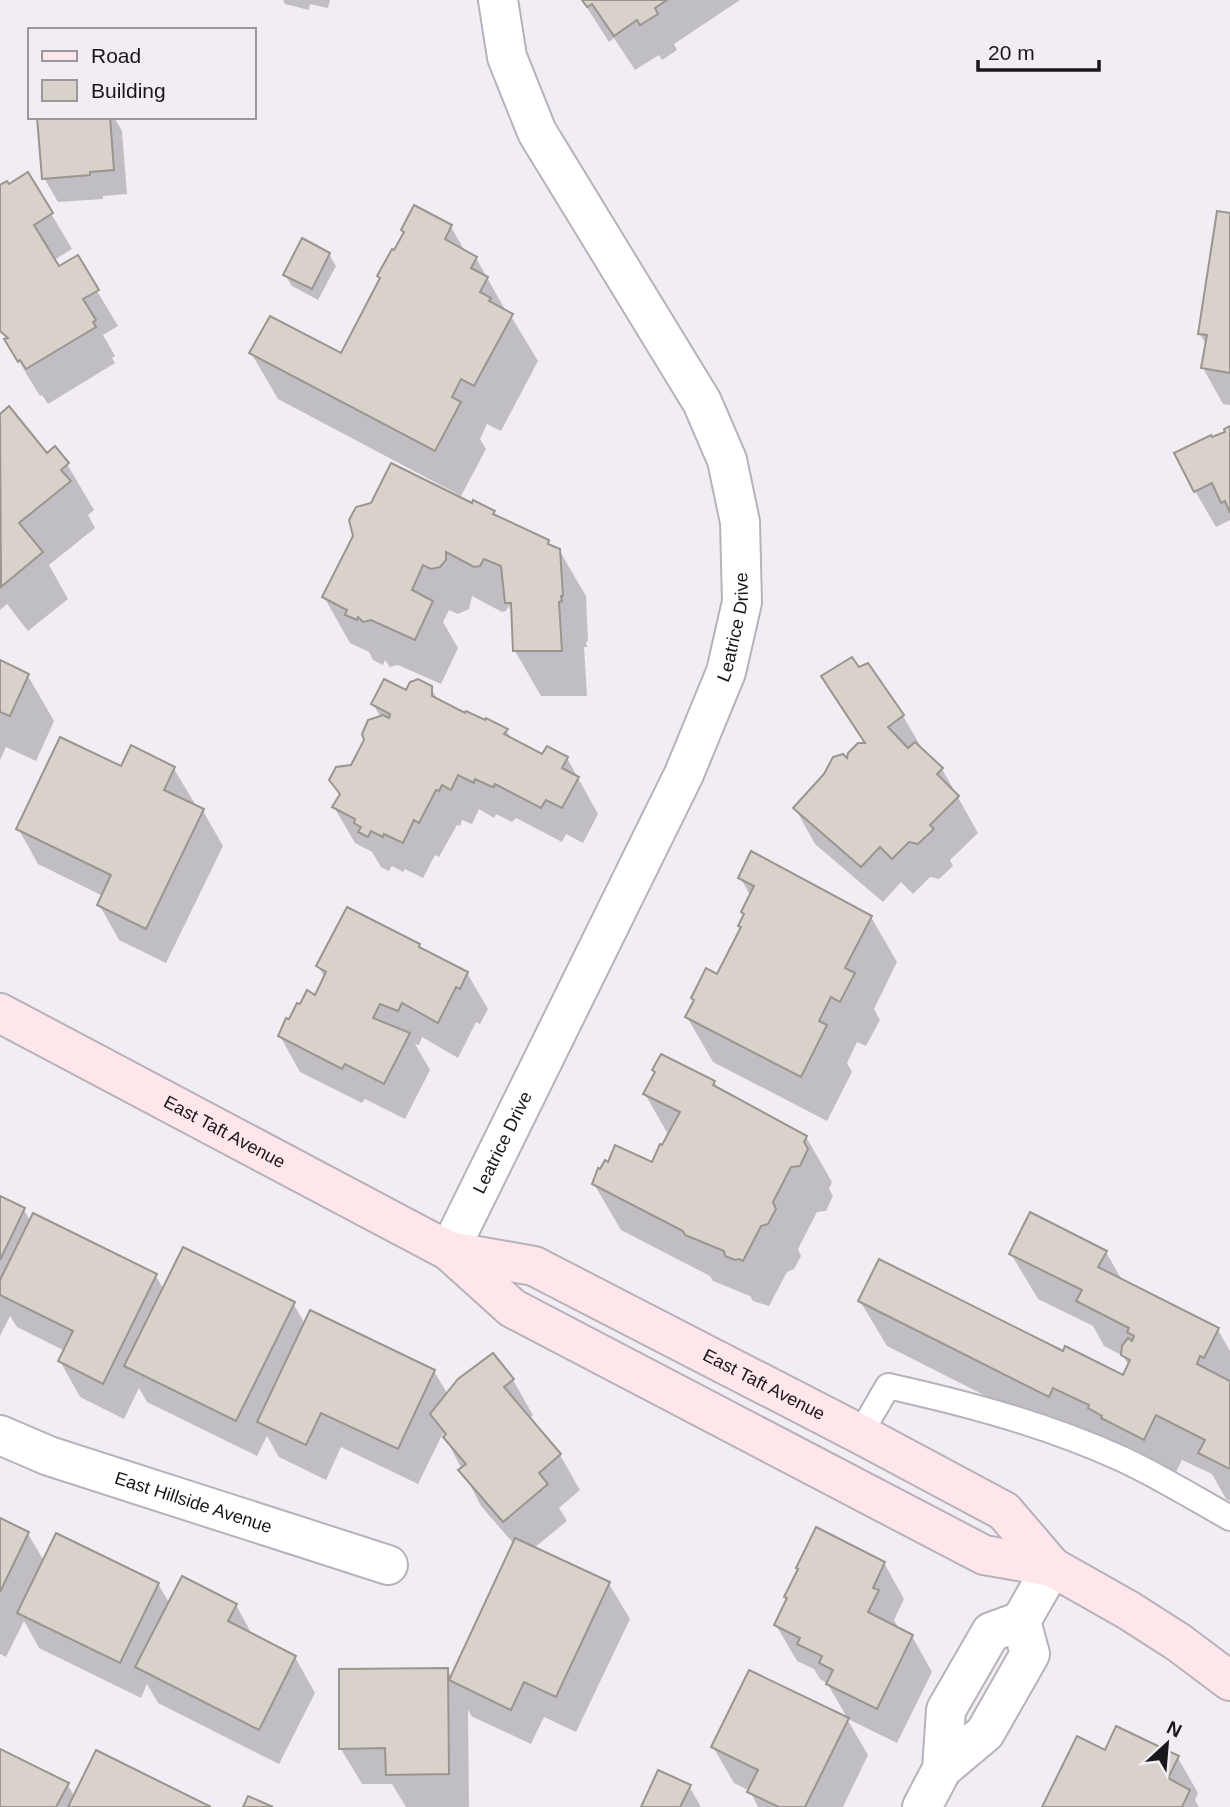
<svg xmlns="http://www.w3.org/2000/svg" width="1230" height="1807" font-family="Helvetica,sans-serif">
<style>
.shadow{fill:#0003}
.building{fill:#d8d2ca;stroke:#9a958d;stroke-width:2}
.lines{fill:none;stroke-linecap:round;stroke-linejoin:round}
.lane-casing{stroke:#b7b2ba;stroke-width:28}
.street-casing{stroke:#b7b2ba;stroke-width:42}
.secondary-casing{stroke:#b7b2ba;stroke-width:42}
.lane{stroke:#fff;stroke-width:24}
.street{stroke:#fff;stroke-width:38}
.secondary{stroke:#ffe6eb;stroke-width:38}
.labels{text-anchor:middle;stroke-width:5;stroke-linejoin:round;paint-order:stroke}
.street-label{font-size:18px;fill:#19171a;stroke:#f2edf5}
</style>
<rect width="100%" height="100%" fill="#f2edf5"/>
<g class="shadow">
<path d="M283,0H330L328,8L310,4L309,10L285,4Z"/>
<path d="M582,0H740L674,44L677,50L662,60L659,55L635,70L614,38L609,42Z"/>
<path d="M39,117H114L122,131L127,194L103,196V199L58,202L44,178Z"/>
<path d="M28,174L72,249L54,260L59,268L97,291L118,326L103,335L115,356L112,358L115,363L48,404L42,395L40,396L27,375L0,327V187L8,186Z"/>
<path d="M1230,215V405L1223,404L1203,368L1207,346L1200,334Z"/>
<path d="M451,227L466,253L476,258L507,313L511,316L538,361L501,431L487,424L480,439L486,449L461,496L278,399L251,353L341,356L381,280L379,276Z"/>
<path d="M329,254L336,266L318,300L292,286L285,275Z"/>
<path d="M9,408L47,455L67,464L94,510L88,515L95,528L49,565L68,599L28,631L7,604L0,610V415Z"/>
<path d="M1230,428V520L1216,527L1195,491L1212,439L1227,432Z"/>
<path d="M472,505L494,512L498,518L548,542L551,547L559,550L586,596L588,641L586,642L587,647H584L587,696H541L515,651L513,614L509,606L506,611L502,612L472,596L469,609L458,614L449,610L443,622L458,648L441,684L398,665L390,667L385,660L383,665L373,660L369,652L350,643L324,597Z"/>
<path d="M0,662L28,676L54,721L36,761L6,747L0,760Z"/>
<path d="M867,665L903,716L924,752L942,769L978,833L950,860L953,866L939,879L930,877L913,894L901,882L883,902L815,844L795,808L866,745L823,677L859,670Z"/>
<path d="M430,687L439,702L466,716L506,730L512,740L543,756L567,758L598,814L583,843L566,834L562,842L516,818L512,822L496,814L494,818L479,809L472,824L462,820L460,826L457,825L439,857L435,855L423,878L405,869L403,872L392,866L389,871L381,867L372,852L355,843L334,807L340,796L331,780L352,766L381,718L373,704Z"/>
<path d="M121,769H174L195,804L194,806L203,811L223,846L166,963L119,940L99,904L103,896L38,864L18,828Z"/>
<path d="M740,877L871,917L897,962L874,1009L880,1020L866,1046L857,1042L847,1063L852,1072L827,1121L713,1062L687,1017L695,1002L693,998L718,976L742,929L740,926L745,916L743,912L751,897Z"/>
<path d="M419,945L422,950L467,973L488,1009L480,1024L476,1022L458,1058L422,1037L419,1045L415,1044L430,1070L405,1119L365,1099L362,1103L300,1072L280,1036L290,1021L316,997L325,978L318,966Z"/>
<path d="M654,1070L714,1082L718,1090L806,1137L832,1182L829,1189L833,1196L826,1211L817,1212L798,1249L801,1256L794,1269L787,1272L769,1306L753,1301L750,1296L713,1281L710,1276L621,1230L594,1184L653,1164L669,1136L645,1094L655,1073Z"/>
<path d="M0,1198L24,1210L31,1222L34,1215L156,1276L164,1290L293,1303L305,1324L434,1371L448,1395L513,1380L533,1415L529,1419L560,1455L580,1490L559,1508L567,1521L534,1548L609,1584L630,1619L576,1732L544,1717L531,1744L471,1716L468,1709L469,1807H406L392,1784H362L341,1749L447,1670L452,1678L514,1544L481,1506L443,1433L418,1484L341,1447L326,1480L279,1457L267,1436L257,1456L147,1402L139,1388L124,1419L80,1397L60,1361L65,1351L17,1327L10,1316L0,1336Z"/>
<path d="M1106,1252L1123,1282L1218,1330L1230,1351V1501L1226,1499L1212,1474L1182,1460L1170,1484L1075,1441L887,1346L860,1301L1064,1354L1124,1378L1129,1366L1123,1356L1104,1346L1093,1326L1038,1299L1011,1254Z"/>
<path d="M0,1520L28,1534L44,1561L158,1584L170,1604L236,1605L253,1636L295,1657L315,1693L279,1764L158,1703L147,1684L141,1698L39,1648L24,1621L6,1657L0,1654Z"/>
<path d="M884,1563L904,1599L894,1620L898,1627L912,1636L932,1672L897,1743L848,1719L827,1683L820,1679L814,1669L797,1661L776,1625L788,1600Z"/>
<path d="M847,1719L868,1755L843,1807H758L750,1791L734,1783L713,1747Z"/>
<path d="M0,1751L67,1784L75,1797L207,1807H0Z"/>
<path d="M1106,1752L1178,1758L1198,1793L1195,1800L1199,1807H1044Z"/>
<path d="M689,1786L701,1807H643Z"/>
</g>
<g class="building">
<path d="M582,0H667L655,8L658,14L640,25L637,20L614,36L592,4L587,7Z"/>
<path d="M37,117H110L114,170L90,172V175L42,179Z"/>
<path d="M28,172L53,213L34,225L59,266L78,255L99,290L83,299L96,320L93,322L96,327L26,369L20,360L18,362L4,339L8,338L0,331V185L7,181L9,184Z"/>
<path d="M414,205L452,225L445,239L477,257L471,268L488,277L480,292L491,298L489,301L513,314L474,386L461,379L452,397L461,402L435,451L249,353L270,316L341,353L380,278L377,276L392,249L394,250L404,232L401,230Z"/>
<path d="M1217,211L1230,213V373L1201,368L1207,335L1198,334Z"/>
<path d="M302,238L330,253L312,289L283,275Z"/>
<path d="M9,406L47,453L55,446L69,463L61,470L71,481L19,523L43,552L1,587L0,414Z"/>
<path d="M1230,426V513L1225,501L1221,503L1212,483L1194,492L1174,453L1211,435L1212,437L1225,432L1224,429Z"/>
<path d="M391,463L472,503L473,500L495,511L493,514L549,540L548,544L560,549L563,596H561L562,601L559,602L562,651H513L511,603H505L501,566L484,559L480,566L474,567L446,552V560L440,567L431,569L423,565L412,590L433,601L415,640L371,620L363,622L358,617L357,620L345,615L347,610L322,597L353,536L349,520L356,507L371,503Z"/>
<path d="M852,657L859,667L868,663L904,715L888,727L908,748L915,742L943,768L937,774L959,796L930,825L934,829L918,844L909,842L892,859L880,847L861,867L793,808L824,774L833,757L843,754L847,758L848,753L858,743H865L821,676Z"/>
<path d="M0,660L29,674L10,716L0,712Z"/>
<path d="M384,679L406,690L410,682L418,679L432,686V696L465,713L466,711L485,720L486,718L508,729L504,734L542,754L547,746L568,757L562,768L579,777L562,808L546,800L541,808L495,784L494,787L490,786L475,779L474,783L458,775L451,790L442,785L439,791L436,790L419,823L414,820L403,843L384,834L383,837L371,831L368,837L358,832L361,827L354,823L355,819L332,807L340,794L329,780L336,767L351,765L364,740L362,734L368,720L383,715L389,718L390,714L371,704Z"/>
<path d="M60,737L121,766L131,745L175,767L164,790L204,809L146,929L97,905L111,875L16,829Z"/>
<path d="M751,851L872,916L845,968L855,973L840,1002L831,997L819,1021L827,1025L801,1077L685,1017L694,1000L691,998L706,968L717,974L741,927L738,926L744,914L741,912L754,886L738,878Z"/>
<path d="M347,907L420,944L419,947L468,972L460,989L456,987L438,1023L402,1003L398,1011L380,1004L373,1018L410,1033L384,1084L345,1064L342,1069L278,1036L286,1018L289,1019L297,1003L300,1004L307,990L315,995L326,972L316,966Z"/>
<path d="M661,1054L715,1081L713,1085L807,1136L804,1142L808,1149L800,1166L791,1167L773,1202L776,1209L768,1224L761,1226L743,1261L739,1259L735,1260L725,1256L724,1251L685,1235L683,1231L592,1184L598,1168L600,1169L605,1160L608,1162L615,1145L652,1162L660,1144L662,1145L680,1112L643,1094L655,1072L652,1070Z"/>
<path d="M0,1196L25,1208L0,1260Z"/>
<path d="M1030,1212L1107,1251L1098,1267L1219,1328L1204,1358L1200,1356L1197,1364L1230,1381V1469L1198,1453L1205,1440L1156,1415L1144,1440L1101,1418L1102,1416L1088,1408L1089,1405L1053,1388L1049,1397L858,1301L879,1259L1063,1351L1065,1346L1123,1375L1130,1360L1121,1355L1122,1346L1128,1338L1132,1341L1134,1336L1127,1332L1129,1328L1076,1301L1082,1290L1009,1254Z"/>
<path d="M33,1213L157,1274L103,1384L58,1361L73,1331L0,1295V1280Z"/>
<path d="M183,1247L295,1302L236,1421L124,1366Z"/>
<path d="M310,1310L435,1370L398,1449L321,1413L306,1445L257,1422Z"/>
<path d="M493,1353L514,1379L504,1387L561,1454L539,1473L548,1484L503,1522L458,1470L466,1464L443,1437L446,1434L430,1414L458,1379Z"/>
<path d="M0,1518L29,1532L0,1592Z"/>
<path d="M816,1527L885,1562L873,1588L879,1590L868,1612L913,1635L877,1709L826,1684L833,1670L819,1663L822,1656L797,1644L800,1638L774,1625L787,1598L784,1597L798,1569L796,1568Z"/>
<path d="M56,1533L159,1583L120,1663L17,1613Z"/>
<path d="M515,1538L610,1582L556,1697L524,1682L511,1710L449,1680Z"/>
<path d="M182,1576L237,1604L228,1621L296,1656L259,1730L135,1667Z"/>
<path d="M448,1668L449,1774L386,1775L385,1748L339,1749V1669Z"/>
<path d="M749,1670L849,1718L805,1807H779L747,1792L758,1770L711,1747Z"/>
<path d="M1116,1726L1179,1756L1168,1778L1190,1790L1182,1807H1042L1077,1736L1105,1750Z"/>
<path d="M0,1749L69,1783L56,1807H0Z"/>
<path d="M96,1750L211,1807H68Z"/>
<path d="M658,1770L691,1785L680,1807H641Z"/>
<path d="M248,1796L273,1807H243Z"/>
</g>
<g class="lines">
<defs>
<path id="lane" d="M860,1434L888,1386C969,1404 1047,1425 1122,1459C1159,1476 1194,1498 1230,1518"/>
<g id="street">
<path id="s1" d="M449,1251L684,774L726,672L742,602L740,522L727,460L702,402L537,132L507,57L498,0"/>
<path id="s2" d="M0,1435L49,1456L388,1565"/>
<path d="M942,1769L985,1733L1030,1654L1021,1621"/>
<path d="M922,1807L942,1769L946,1710L991,1632L1021,1621L1052,1567"/>
</g>
<g id="secondary">
<path id="s3" d="M0,1013L449,1251L512,1308L984,1555L1052,1567L1128,1610L1178,1642L1230,1681"/>
<path id="s4" d="M449,1251L534,1266L860,1434L1004,1511L1052,1567"/>
</g>
</defs>
<use href="#lane" class="lane-casing"/>
<use href="#street" class="street-casing"/>
<use href="#secondary" class="secondary-casing"/>
<use href="#lane" class="lane"/>
<use href="#street" class="street"/>
<use href="#secondary" class="secondary"/>
</g>
<g class="labels">
<g class="street-label">
<text dy="6" stroke="none"><textPath href="#s1" startOffset="688">Leatrice Drive</textPath></text>
<text dy="6" stroke="none"><textPath href="#s3" startOffset="254">East Taft Avenue</textPath></text>
<text dy="6" stroke="none"><textPath href="#s1" startOffset="121">Leatrice Drive</textPath></text>
<text dy="6" stroke="none"><textPath href="#s4" startOffset="345">East Taft Avenue</textPath></text>
<text dy="6" stroke="none"><textPath href="#s2" startOffset="205">East Hillside Avenue</textPath></text>
</g>
</g>
<rect x="28" y="28" width="228" height="91" fill="#f2edf5" stroke="#9b979d" stroke-width="2"/>
<rect x="42" y="51" width="35" height="10" fill="#ffe6eb" stroke="#9b979d" stroke-width="2"/>
<text x="91" y="63" font-size="21" fill="#19171a">Road</text>
<rect x="42" y="80" width="35" height="21" fill="#d8d2ca" stroke="#9b979d" stroke-width="2"/>
<text x="91" y="98" font-size="21" fill="#19171a">Building</text>
<g transform="translate(1167 1744) rotate(26)" stroke="#f2edf5" stroke-width="5" paint-order="stroke">
<path d="M0-5L12 26L0 18L-12 26Z" fill="#19171a"/>
<text y="-10" font-size="19" font-weight="bold" text-anchor="middle" fill="#19171a">N</text>
</g>
<path d="M978 60v10h121v-10" fill="none" stroke="#19171a" stroke-width="3.5"/>
<text x="988" y="60" font-size="21" fill="#19171a" stroke="#f2edf5" stroke-width="5" paint-order="stroke">20 m</text>
</svg>
